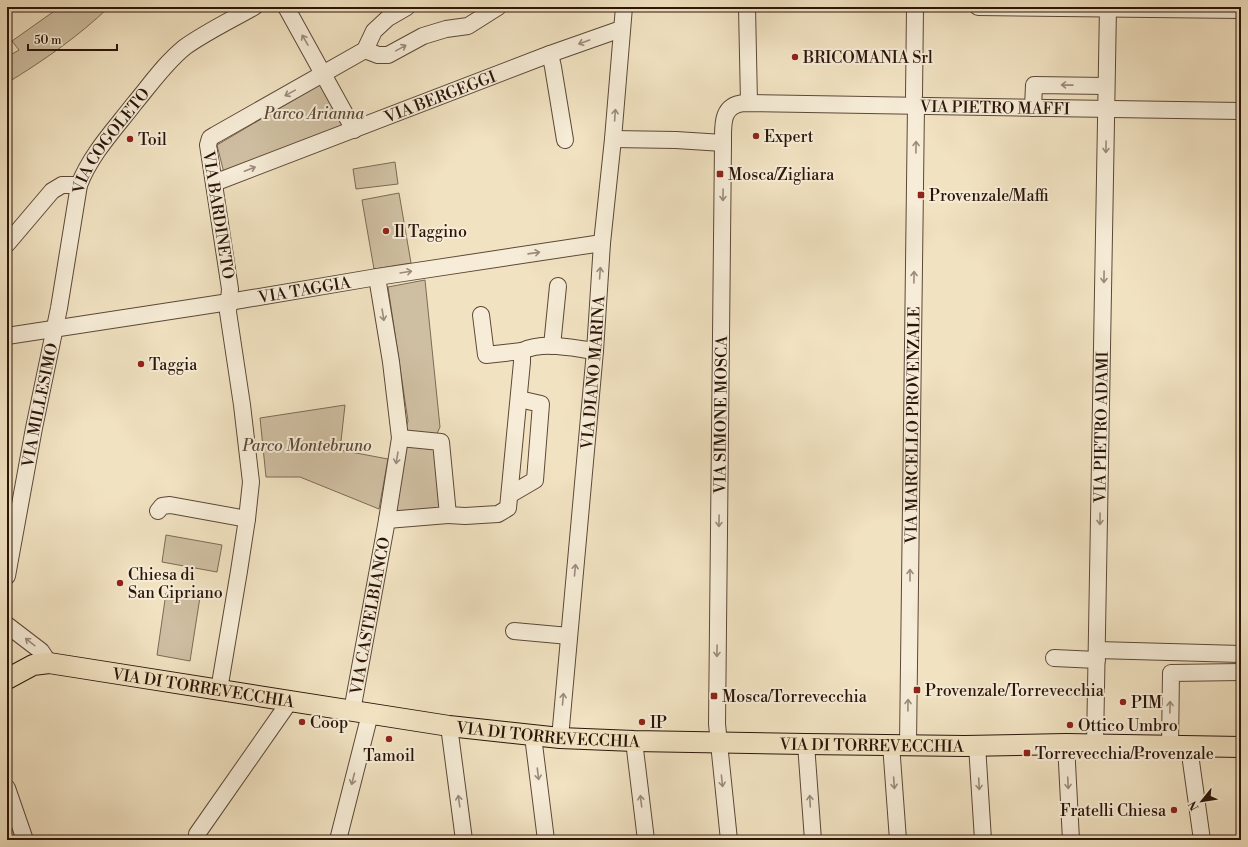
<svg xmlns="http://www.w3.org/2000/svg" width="1248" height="847" font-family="'Libre Bodoni',serif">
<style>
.green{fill:#cfbfa2;stroke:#7d6a56}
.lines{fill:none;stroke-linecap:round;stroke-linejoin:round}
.minor-casing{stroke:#5c4838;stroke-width:18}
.major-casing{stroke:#2b150a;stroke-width:22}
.minor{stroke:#f6ecd7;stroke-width:16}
.major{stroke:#f1e2c1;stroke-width:20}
.oneway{stroke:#9b8b7b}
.poi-dot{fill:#8f2418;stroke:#f6ecd7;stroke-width:1.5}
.labels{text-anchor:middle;stroke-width:4;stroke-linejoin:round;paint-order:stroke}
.poi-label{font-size:16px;fill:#2b150a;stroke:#f6ecd7;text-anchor:start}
.street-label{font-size:16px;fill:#2b150a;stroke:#f6ecd7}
.park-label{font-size:16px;font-style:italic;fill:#5c4838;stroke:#f6ecd7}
</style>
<rect width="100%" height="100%" fill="#f1e2c1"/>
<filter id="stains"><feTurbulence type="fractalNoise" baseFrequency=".005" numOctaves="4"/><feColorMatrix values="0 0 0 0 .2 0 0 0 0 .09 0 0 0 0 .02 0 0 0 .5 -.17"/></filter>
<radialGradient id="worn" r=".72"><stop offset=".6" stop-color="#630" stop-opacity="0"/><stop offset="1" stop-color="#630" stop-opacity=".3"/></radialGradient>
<g class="green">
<path d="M60,7H109C79,36 43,61 7,83V57L19,50L12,41Z"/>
<path d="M324,82L346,125L224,173L217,145Z"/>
<path d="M395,162L398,184L356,189L353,169Z"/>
<path d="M399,193L411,263L374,269L362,200Z"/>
<path d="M425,280L440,427L436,436L405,431L408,421L388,287Z"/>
<path d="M345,405L340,450L388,459L379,509L300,477H266L260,418Z"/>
<path d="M404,444L436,448L441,510L395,513Z"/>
<path d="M166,535L222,545L217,572L162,562Z"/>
<path d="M166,593L200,597L190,661L157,655Z"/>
</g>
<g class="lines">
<defs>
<g id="minor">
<path d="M286,7L354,130"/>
<path d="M747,7L749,103"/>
<path d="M978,7L1241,10"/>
<path d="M365,50L378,55H388L423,36L446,29L468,26L498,7"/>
<path d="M550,54L553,67L565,140"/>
<path d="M914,96L915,7"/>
<path d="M1033,108L1034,85L1106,86"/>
<path d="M613,139L676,140L723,143"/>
<path id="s1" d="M214,183L550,54L621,29"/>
<path d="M7,244L52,191L62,185H79"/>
<path d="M481,315L486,355L522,351"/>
<path id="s2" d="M7,336L229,302L377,277L602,243"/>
<path d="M552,346L558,286"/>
<path d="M511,494L535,480L541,404L519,399"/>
<path d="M158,511L162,506L170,505L247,519"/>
<path d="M448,515L465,516L498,514L508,508L522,362V351C544,341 571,348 595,351"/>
<path d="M387,520L448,515L441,442L400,438"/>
<path id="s3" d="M7,576L34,428L59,308L79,185C91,154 114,130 134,104C150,85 165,63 185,47C206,32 231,20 254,7"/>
<path d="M7,625L41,651L49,663"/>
<path d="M514,631L569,636"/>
<path d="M1097,650L1241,654"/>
<path d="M1054,658L1097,660"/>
<path d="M219,690L239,571L247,519L251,482L242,405L228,312L230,289L208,145L210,138L215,135L365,50L374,31L388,18L407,7"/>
<path id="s4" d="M352,711L387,520L400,438L391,362L377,277"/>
<path d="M449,726L464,840"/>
<path d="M533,736L546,840"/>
<path id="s5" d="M560,738L595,351L602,243L613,139L624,7"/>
<path d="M634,741L646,840"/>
<path d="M806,744L813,840"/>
<path d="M891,744L898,840"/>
<path id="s6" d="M908,744L916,105"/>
<path d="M1066,744L1071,840"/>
<path d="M977,745L983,840"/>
<path id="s7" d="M1095,745L1108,7"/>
<path d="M1170,746L1171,673L1241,672"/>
<path d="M1189,747L1202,840"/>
<path d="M7,788L25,840"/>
<path d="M197,834L290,701"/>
<path d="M338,840L370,714"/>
<path id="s8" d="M729,840L717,724L723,143C723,125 721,105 744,103L1241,111"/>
</g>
<g id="major">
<path id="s9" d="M7,679L33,665L49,663L449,726L560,738L634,741L806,744L965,746L1066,744L1241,747"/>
</g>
</defs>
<use href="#minor" class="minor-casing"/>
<use href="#major" class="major-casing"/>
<use href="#minor" class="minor"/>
<use href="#major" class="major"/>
</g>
<defs><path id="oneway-shaft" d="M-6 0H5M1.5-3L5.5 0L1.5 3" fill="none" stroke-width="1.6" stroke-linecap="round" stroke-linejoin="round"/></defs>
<g class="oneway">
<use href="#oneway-shaft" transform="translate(305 40) rotate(-120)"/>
<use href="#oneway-shaft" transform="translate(584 42) rotate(160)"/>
<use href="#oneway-shaft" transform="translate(401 48) rotate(-29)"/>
<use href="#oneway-shaft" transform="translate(1067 85) rotate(-179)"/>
<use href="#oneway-shaft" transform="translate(290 93) rotate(151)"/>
<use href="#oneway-shaft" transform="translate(615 115) rotate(-86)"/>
<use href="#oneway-shaft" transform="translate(916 147) rotate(-89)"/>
<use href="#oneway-shaft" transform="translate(1106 147) rotate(91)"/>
<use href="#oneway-shaft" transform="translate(250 169) rotate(-21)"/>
<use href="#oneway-shaft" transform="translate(723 195) rotate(91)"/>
<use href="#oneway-shaft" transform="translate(534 253) rotate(-8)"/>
<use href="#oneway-shaft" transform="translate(406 272) rotate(-9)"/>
<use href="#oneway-shaft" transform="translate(600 273) rotate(-86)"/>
<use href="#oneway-shaft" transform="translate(914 277) rotate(-89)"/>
<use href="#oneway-shaft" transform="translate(1104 277) rotate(91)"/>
<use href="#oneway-shaft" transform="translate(383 315) rotate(81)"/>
<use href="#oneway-shaft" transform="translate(397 458) rotate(99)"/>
<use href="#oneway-shaft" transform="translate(1100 519) rotate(91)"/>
<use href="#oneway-shaft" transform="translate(719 521) rotate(91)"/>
<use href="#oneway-shaft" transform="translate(575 570) rotate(-85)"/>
<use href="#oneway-shaft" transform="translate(910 575) rotate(-90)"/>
<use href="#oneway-shaft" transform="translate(30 642) rotate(-142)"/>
<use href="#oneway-shaft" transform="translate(717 651) rotate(91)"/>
<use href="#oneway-shaft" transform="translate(563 699) rotate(-85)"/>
<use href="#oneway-shaft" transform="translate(908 705) rotate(-89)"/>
<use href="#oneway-shaft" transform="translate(1170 707) rotate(-89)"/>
<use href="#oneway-shaft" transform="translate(538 774) rotate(83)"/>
<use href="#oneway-shaft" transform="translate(353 779) rotate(104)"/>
<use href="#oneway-shaft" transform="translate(722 781) rotate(84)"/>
<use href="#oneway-shaft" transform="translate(894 783) rotate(86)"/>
<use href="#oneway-shaft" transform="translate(1068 783) rotate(87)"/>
<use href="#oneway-shaft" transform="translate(979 784) rotate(87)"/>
<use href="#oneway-shaft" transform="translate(459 801) rotate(-98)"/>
<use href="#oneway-shaft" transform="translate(641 801) rotate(-97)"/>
<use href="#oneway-shaft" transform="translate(810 801) rotate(-93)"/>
</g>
<g class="poi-dot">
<circle cx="795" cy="57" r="4"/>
<circle cx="756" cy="136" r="4"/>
<circle cx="130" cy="139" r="4"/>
<rect x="716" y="170" width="8" height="8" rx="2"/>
<rect x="917" y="191" width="8" height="8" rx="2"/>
<circle cx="386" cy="231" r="4"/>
<circle cx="141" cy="364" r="4"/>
<circle cx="120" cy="583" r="4"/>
<rect x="913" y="686" width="8" height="8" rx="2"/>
<rect x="710" y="692" width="8" height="8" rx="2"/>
<circle cx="1123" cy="702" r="4"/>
<circle cx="302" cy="722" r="4"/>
<circle cx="642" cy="722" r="4"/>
<circle cx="1070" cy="725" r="4"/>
<circle cx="389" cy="739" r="4"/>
<rect x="1023" y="749" width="8" height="8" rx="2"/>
<circle cx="1174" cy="810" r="4"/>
</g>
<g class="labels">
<g class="poi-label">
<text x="803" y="63">BRICOMANIA Srl</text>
<text x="764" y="142">Expert</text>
<text x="138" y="145">Toil</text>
<text x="728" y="180">Mosca/Zigliara</text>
<text x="929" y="201">Provenzale/Maffi</text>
<text x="394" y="237">Il Taggino</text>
<text x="149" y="370">Taggia</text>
<text x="128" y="580">Chiesa di<tspan x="128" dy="18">San Cipriano</tspan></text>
<text x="925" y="696">Provenzale/Torrevecchia</text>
<text x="722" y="702">Mosca/Torrevecchia</text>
<text x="1131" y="708">PIM</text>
<text x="310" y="728">Coop</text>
<text x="650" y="728">IP</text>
<text x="1078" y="731">Ottico Umbro</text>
<text x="1035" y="759">Torrevecchia/Provenzale</text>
<text x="389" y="761" text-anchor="middle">Tamoil</text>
<text x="1166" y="816" text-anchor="end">Fratelli Chiesa</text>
</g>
<g class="street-label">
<text dy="6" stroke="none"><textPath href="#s1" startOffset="242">VIA BERGEGGI</textPath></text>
<text dy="6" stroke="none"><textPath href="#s8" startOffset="1000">VIA PIETRO MAFFI</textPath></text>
<text dy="6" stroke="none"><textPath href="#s3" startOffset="452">VIA COGOLETO</textPath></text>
<text transform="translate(219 215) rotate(81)" y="6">VIA BARDINETO</text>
<text dy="6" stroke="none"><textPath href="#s2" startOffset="301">VIA TAGGIA</textPath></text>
<text dy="6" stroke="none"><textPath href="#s5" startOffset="367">VIA DIANO MARINA</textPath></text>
<text dy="6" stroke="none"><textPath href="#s3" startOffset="174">VIA MILLESIMO</textPath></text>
<text dy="6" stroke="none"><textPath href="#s8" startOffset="426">VIA SIMONE MOSCA</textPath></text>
<text dy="6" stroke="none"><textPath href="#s6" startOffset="319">VIA MARCELLO PROVENZALE</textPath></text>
<text dy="6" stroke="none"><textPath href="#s7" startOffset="318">VIA PIETRO ADAMI</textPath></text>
<text dy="6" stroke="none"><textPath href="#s4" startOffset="97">VIA CASTELBIANCO</textPath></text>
<text dy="6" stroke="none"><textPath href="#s9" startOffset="202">VIA DI TORREVECCHIA</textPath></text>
<text dy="6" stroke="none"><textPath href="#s9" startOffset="550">VIA DI TORREVECCHIA</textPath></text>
<text dy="6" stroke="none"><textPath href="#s9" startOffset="874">VIA DI TORREVECCHIA</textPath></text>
</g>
<g class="park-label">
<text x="314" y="119">Parco Arianna</text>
<text x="307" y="451">Parco Montebruno</text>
</g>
</g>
<rect width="1248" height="847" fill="none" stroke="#f1e2c1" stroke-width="24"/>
<rect x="8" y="8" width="1232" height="831" fill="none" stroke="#2b150a" stroke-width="2"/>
<rect x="12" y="12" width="1224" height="823" fill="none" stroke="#2b150a"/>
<g transform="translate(1202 801) rotate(240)" stroke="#f6ecd7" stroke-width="3" paint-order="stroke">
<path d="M0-3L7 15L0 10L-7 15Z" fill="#2b150a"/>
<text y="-6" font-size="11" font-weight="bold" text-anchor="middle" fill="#2b150a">N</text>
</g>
<path d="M28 44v6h89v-6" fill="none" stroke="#2b150a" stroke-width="2"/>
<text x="34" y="44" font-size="12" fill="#2b150a" stroke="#f6ecd7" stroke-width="3" paint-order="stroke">50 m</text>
<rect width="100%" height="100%" filter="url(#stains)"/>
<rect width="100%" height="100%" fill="url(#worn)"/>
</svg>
